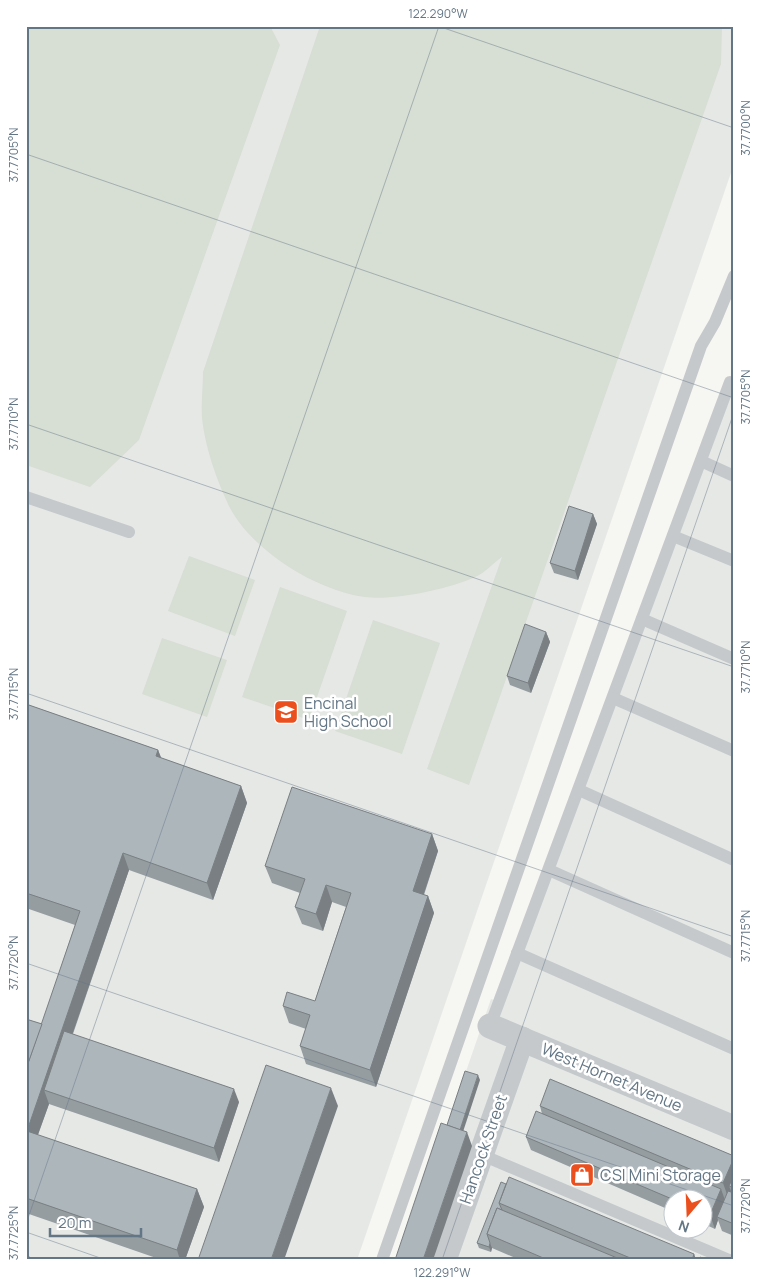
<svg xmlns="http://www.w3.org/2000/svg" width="760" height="1286" font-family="Manrope,sans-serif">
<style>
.built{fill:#e6e8e6;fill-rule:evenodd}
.green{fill:#d7ded3}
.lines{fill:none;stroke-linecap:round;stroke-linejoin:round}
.lane{stroke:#c5c9cc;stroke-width:12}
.street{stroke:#c5c9cc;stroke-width:25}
.wall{fill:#959da1}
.shaded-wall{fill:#797f83}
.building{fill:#adb6bb;stroke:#797f83}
.ticks{fill:none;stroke:#637685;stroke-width:1;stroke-opacity:0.45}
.labels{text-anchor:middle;stroke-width:5;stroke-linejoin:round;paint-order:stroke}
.poi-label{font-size:16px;fill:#637685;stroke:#fff;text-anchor:start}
.street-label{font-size:16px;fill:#637685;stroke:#fff}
.neatline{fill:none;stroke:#637685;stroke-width:2}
.ticks-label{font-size:12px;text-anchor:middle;fill:#637685}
</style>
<rect width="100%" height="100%" fill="#f6f6f2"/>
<g class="built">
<path d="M26,26H734V164L357,1260H26Z"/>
<path d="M734,384V1260H401L491,999L499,1002ZM672,1198H702V1228H672Z"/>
</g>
<g class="green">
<path d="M26,26H270L280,45L139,440L90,487L26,465Z"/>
<path d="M320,26H722L721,64L469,785L427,769L502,557C494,562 485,573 475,577C449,589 393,601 365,597C316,591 249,549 228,504C216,478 205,447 202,418C201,403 203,387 203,372Z"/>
<path d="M189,556L255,580L235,636L168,611Z"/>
<path d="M280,587L347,611L309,720L242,697Z"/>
<path d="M373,620L440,643L402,754L335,731Z"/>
<path d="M162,638L227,660L207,717L142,694Z"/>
</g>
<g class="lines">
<g class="lane">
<path d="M701,461L734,476"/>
<path d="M26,497L129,532"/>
<path d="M673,536L734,561"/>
<path d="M642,619L734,659"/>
<path d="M613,698L734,751"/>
<path d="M579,790L734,860"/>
<path d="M549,870L734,953"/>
<path d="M517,953L734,1049"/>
<path d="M490,1026L730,382L734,384"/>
<path d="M482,1155L729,1260"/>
<path d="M382,1260L701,346L715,322L734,276"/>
</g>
<g class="street">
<path d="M490,1026L734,1128"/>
<path d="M444,1260L522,1039"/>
</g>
</g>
<g class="wall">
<path d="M593,514L597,524L578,580L554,573L550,563Z"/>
<path d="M546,632L550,642L531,693L510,685L507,676Z"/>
<path d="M26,704L158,750L161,758L241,786L247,803L213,900L129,870L73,1034L239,1102L219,1162L49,1104L38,1135L197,1189L204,1207L185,1260H162L26,1213V1019L42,1024L75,925L26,908Z"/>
<path d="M432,834L438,851L424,895L428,896L434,913L376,1087L306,1064L300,1046L306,1029L289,1023L283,1006L315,1001L346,907L332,902L323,931L302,924L295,907L300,893L272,883L265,866Z"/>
<path d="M540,1106L734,1156V1236L722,1231L718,1220L715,1229L702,1223V1198H672V1211L531,1150L526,1137L542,1114Z"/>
<path d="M506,1184L694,1254L696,1260H520L492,1248L491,1252L479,1248L477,1243Z"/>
</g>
<g class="shaded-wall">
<path d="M593,514L597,524L578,580L575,571Z"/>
<path d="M546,632L550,642L531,693L528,683Z"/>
<path d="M158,750L165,767L156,756Z"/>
<path d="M241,786L247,803L213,900L207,883Z"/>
<path d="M432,834L438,851L419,908L413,891Z"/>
<path d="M123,853L129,870L52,1093L44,1090L49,1104L33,1148L27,1131Z"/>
<path d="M326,885L332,902L323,931L316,914Z"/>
<path d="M428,896L434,913L376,1087L370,1070Z"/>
<path d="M478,1075L480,1080L460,1141L458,1136Z"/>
<path d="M331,1088L338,1106L284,1260H271Z"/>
<path d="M234,1089L239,1102L219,1162L214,1148Z"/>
<path d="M467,1132L472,1146L433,1260H423Z"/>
<path d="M734,1158V1183L729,1186L731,1191L728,1197L723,1183Z"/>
<path d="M197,1189L204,1207L185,1260H180L177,1250Z"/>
<path d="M721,1189L726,1203L717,1217L718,1220L715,1229L710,1215Z"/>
<path d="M490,1243L492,1248L491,1252L489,1247Z"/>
<path d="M694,1254L696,1260H692Z"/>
</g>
<g class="building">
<path d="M569,506L593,514L575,571L550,563Z"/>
<path d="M525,624L546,632L528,683L507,676Z"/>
<path d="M26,704L158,750L156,756L241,786L207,883L123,853L27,1131L197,1189L177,1250L26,1198V1069L80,911L26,893Z"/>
<path d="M292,787L432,834L413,891L428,896L370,1070L300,1046L310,1015L283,1006L287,992L315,1001L351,893L326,885L316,914L295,907L305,879L265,866Z"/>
<path d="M26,1019L42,1024L26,1069Z"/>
<path d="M64,1031L234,1089L214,1148L44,1090Z"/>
<path d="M266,1065L331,1088L271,1260H198Z"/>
<path d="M465,1071L478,1075L460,1130L447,1125Z"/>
<path d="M550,1079L734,1156V1158L723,1183L540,1106Z"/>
<path d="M536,1111L721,1189L710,1215L702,1212V1198L672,1199L526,1137Z"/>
<path d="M441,1123L467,1132L423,1260H395Z"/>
<path d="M734,1175V1188L729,1186Z"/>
<path d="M509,1177L694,1254L692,1260H635L499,1203Z"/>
<path d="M501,1182L506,1184L499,1203L502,1210L497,1208L487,1234L490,1243L489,1247L477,1243Z"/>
<path d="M728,1191L734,1193V1224L717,1217Z"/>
<path d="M497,1208L622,1260H548L487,1234Z"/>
<path d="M26,1256L38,1260H26Z"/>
<path d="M700,1257L706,1260H699Z"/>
</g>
<path class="ticks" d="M438,26L734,128M26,154L734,398M26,424L734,667M26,693L734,937M26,963L734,1206M26,1224L439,26M26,1232L106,1260M442,1260L734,412"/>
<defs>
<symbol id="school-square" viewBox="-11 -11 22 22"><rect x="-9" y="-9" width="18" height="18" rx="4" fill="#eb4f1d" stroke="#fff"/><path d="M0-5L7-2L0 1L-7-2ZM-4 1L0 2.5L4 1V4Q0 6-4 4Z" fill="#fff"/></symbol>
<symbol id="shop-square" viewBox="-11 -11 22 22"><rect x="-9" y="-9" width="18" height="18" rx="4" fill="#eb4f1d" stroke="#fff"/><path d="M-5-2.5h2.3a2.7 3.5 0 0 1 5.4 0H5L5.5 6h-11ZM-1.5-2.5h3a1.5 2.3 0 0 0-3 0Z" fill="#fff"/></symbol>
</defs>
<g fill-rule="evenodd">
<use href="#school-square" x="272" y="698" width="28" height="28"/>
<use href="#shop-square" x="568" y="1161" width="28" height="28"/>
</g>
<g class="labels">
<g class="poi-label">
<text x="304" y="709">Encinal<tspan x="304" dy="18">High School</tspan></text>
<text x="600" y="1181">CSI Mini Storage</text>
</g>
<g class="street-label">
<text transform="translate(612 1077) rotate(23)" y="6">West Hornet Avenue</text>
<text transform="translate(483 1149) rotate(-71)" y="6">Hancock Street</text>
</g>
</g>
<rect width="760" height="1286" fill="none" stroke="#ffffff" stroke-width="55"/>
<g transform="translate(688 1214) rotate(199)"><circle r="24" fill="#ffffff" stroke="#c1c8ce"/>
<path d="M0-4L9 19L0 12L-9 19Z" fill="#eb4f1d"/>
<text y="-8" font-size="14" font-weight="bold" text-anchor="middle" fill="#637685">N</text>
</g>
<path d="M50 1228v8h91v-8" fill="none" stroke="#637685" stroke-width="2.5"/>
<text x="58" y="1228" font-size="15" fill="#637685" stroke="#ffffff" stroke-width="4" paint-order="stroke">20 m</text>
<rect x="28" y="28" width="704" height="1230" class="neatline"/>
<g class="ticks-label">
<text x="438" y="18">122.290°W</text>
<text transform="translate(746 128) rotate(-90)" y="4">37.7700°N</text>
<text transform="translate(14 155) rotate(-90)" y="4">37.7705°N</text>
<text transform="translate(746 397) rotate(-90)" y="4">37.7705°N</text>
<text transform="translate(14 424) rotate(-90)" y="4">37.7710°N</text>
<text transform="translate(746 667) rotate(-90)" y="4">37.7710°N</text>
<text transform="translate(14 694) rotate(-90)" y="4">37.7715°N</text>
<text transform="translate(746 936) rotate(-90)" y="4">37.7715°N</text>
<text transform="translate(14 963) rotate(-90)" y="4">37.7720°N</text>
<text transform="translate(746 1206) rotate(-90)" y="4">37.7720°N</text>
<text transform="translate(14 1233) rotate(-90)" y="4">37.7725°N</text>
<text x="442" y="1277">122.291°W</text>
</g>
</svg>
